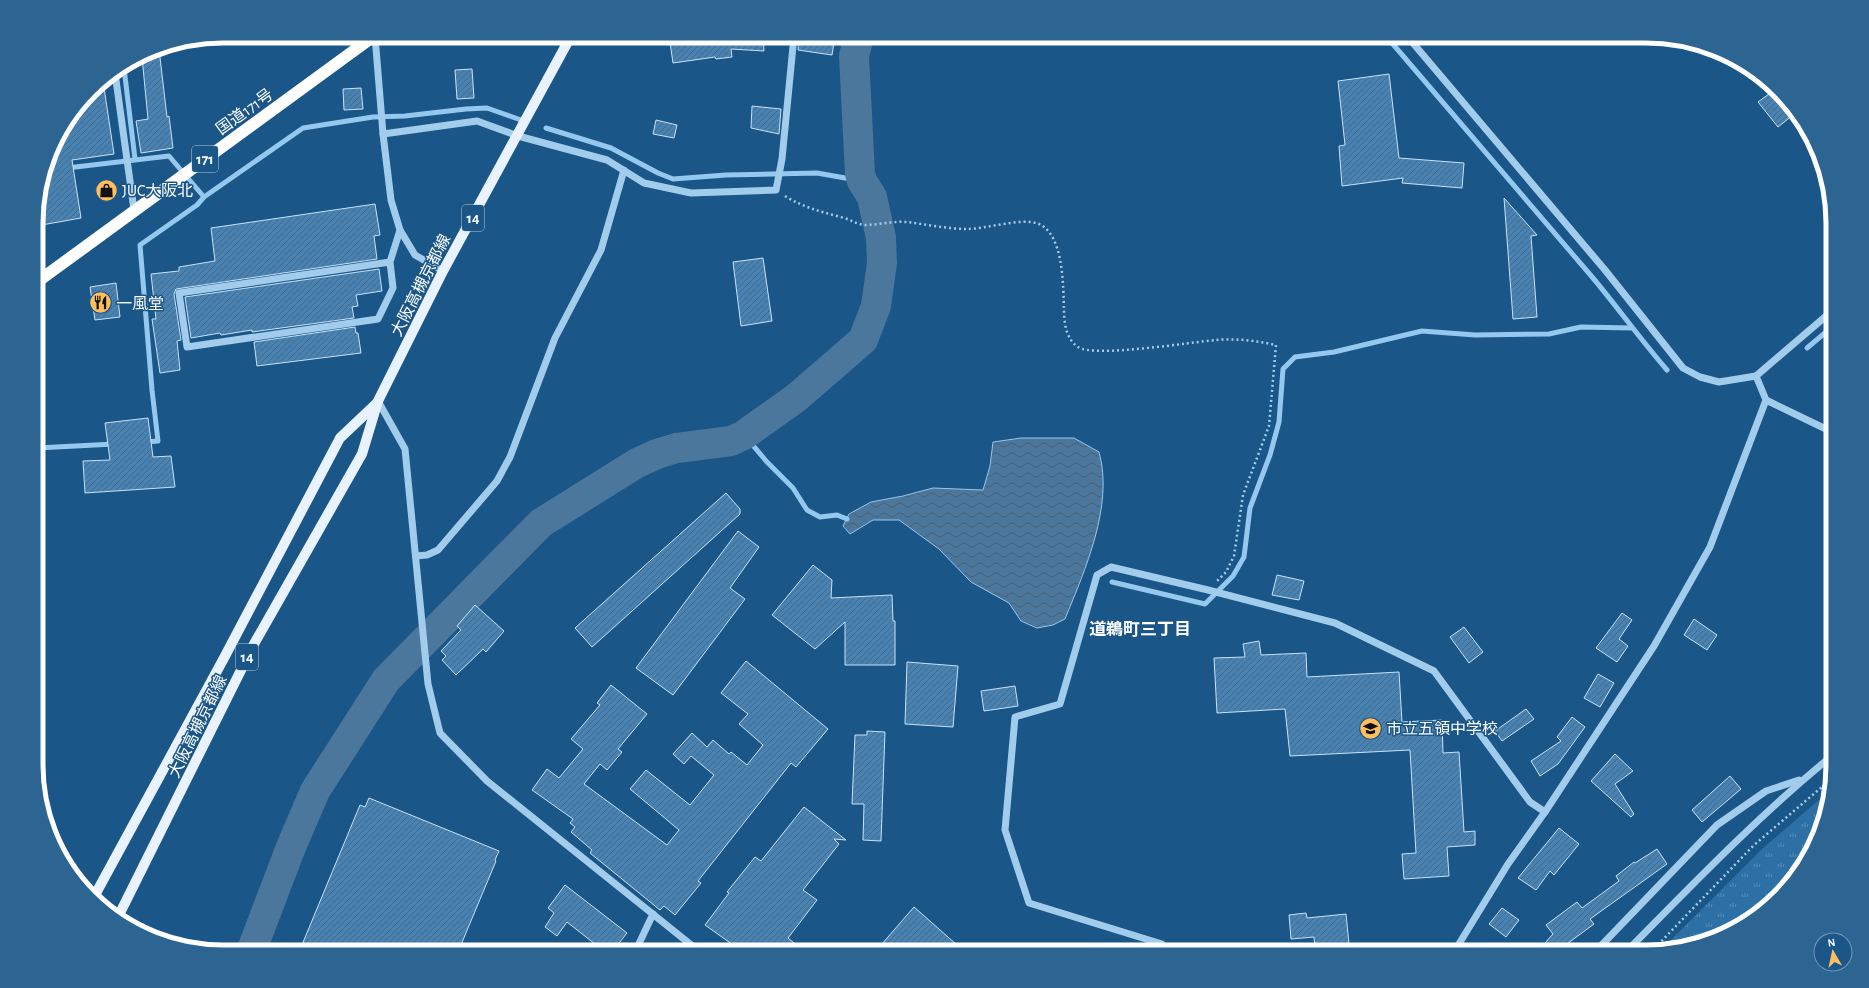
<svg xmlns="http://www.w3.org/2000/svg" width="1869" height="988" font-family="'Alegreya Sans','Noto Sans JP',sans-serif">
<style>
.grass{fill:url(#grass-tufts)}
.water{fill:url(#water-waves);stroke:#95c8ef}
.lines{fill:none;stroke-linecap:round;stroke-linejoin:round}
.stream{stroke:#95c8ef;stroke-width:5}
.river{stroke:#4c779c;stroke-width:30}
.building{fill:url(#building-hatch);stroke:#c8e3f9}
.path{stroke:#a2ccec;stroke-width:2.5;stroke-dasharray:2 3;stroke-linecap:butt}
.minor{stroke:#a2ccec;stroke-width:7}
.major{stroke:#e8f3ff;stroke-width:10}
.highway{stroke:#fff;stroke-width:12}
.labels{text-anchor:middle;stroke-width:3;stroke-linejoin:round;paint-order:stroke}
.shield{fill:#1a5688;stroke:#baccdb;stroke-width:1}
.shield-label{font-size:15px;font-weight:bold;fill:#fff}
.street-label{font-size:16px;fill:#fff;stroke:#1a5688}
.poi-label{font-size:16px;fill:#fff;stroke:#1a5688;text-anchor:start}
.neighbourhood-label{font-size:17px;font-weight:bold;fill:#fff;stroke:#1a5688}
.rim{fill:none;stroke:#fff;stroke-width:5}
</style>
<defs>
<pattern id="grass-tufts" width="24" height="20" patternUnits="userSpaceOnUse"><rect width="24" height="20" fill="#2d70a6"/><path d="M3 7l-1-3M5 7V3M7 7l1-3M15 17l-1-3M17 17v-4M19 17l1-3" fill="none" stroke="#578db8"/></pattern>
<pattern id="water-waves" width="16" height="10" patternUnits="userSpaceOnUse"><rect width="16" height="10" fill="#4c779c"/><path d="M0 5q4-4 8 0t8 0" fill="none" stroke="#4c5f70"/></pattern>
<pattern id="building-hatch" width="6" height="6" patternUnits="userSpaceOnUse"><rect width="6" height="6" fill="#4782b2"/><path d="M-1 1l2-2M0 6l6-6M5 7l2-2" fill="none" stroke="#496a84"/></pattern>
</defs>
<rect width="100%" height="100%" fill="#1a5688"/>
<path class="grass" d="M1826,794L1814,848L1786,888L1750,921L1706,942L1660,951L1762,849Z"/>
<path class="water" d="M1021,438H1074L1099,452C1114,505 1085,570 1065,619L1053,625L1037,628L1021,621L1009,603L971,582L939,549L899,520H873L850,534L843,526L849,514L871,502L903,496L933,488L983,490L990,466L993,442Z"/>
<g class="lines">
<g class="stream">
<path d="M1386,36L1593,278C1618,308 1641,340 1667,370"/>
<path d="M124,68L135,159"/>
<path d="M546,128L611,148L658,173L673,179L726,175L817,173L862,181"/>
<path d="M870,160L865,53L871,36"/>
<path d="M67,168L169,156L204,197"/>
<path d="M1807,348L1832,327"/>
<path d="M744,435L767,462L793,488L807,510L820,517L837,515L847,519"/>
<path d="M146,442L158,441L152,390L140,245L197,205L204,197L303,128L373,117L405,116L466,109L487,108L521,120"/>
<path d="M37,448L114,444"/>
<path d="M1112,582L1205,604L1233,576L1244,557L1250,508L1270,455L1279,422L1283,369L1295,357L1334,352L1422,331L1475,335L1549,334L1581,327L1632,328"/>
<path d="M240,952L270,871L307,781L380,670L500,547L537,514L635,452L655,442L675,436L725,432L737,427L754,416L848,342C865,316 871,284 872,253C872,236 866,218 862,201"/>
</g>
<path class="river" d="M251,952L291,847L315,791L386,680L541,523L637,463L657,454L677,448L731,441L744,435L796,398L863,340L876,306L882,263L881,238L872,197L862,181L860,173L854,56L859,36"/>
</g>
<g class="building">
<path d="M669,36H763L764,51L731,49L732,57L716,59L715,57L673,63Z"/>
<path d="M799,36H835L832,55L798,50Z"/>
<path d="M159,49L167,117L169,116L173,148L141,153L136,121L148,119L142,57L152,50Z"/>
<path d="M472,69L474,98L457,99L455,70Z"/>
<path d="M1389,74L1399,158L1464,163L1462,188L1402,183L1403,178L1342,186L1339,146L1345,145L1338,81Z"/>
<path d="M103,81L114,154L72,160L81,218L36,226V211L55,140L100,83Z"/>
<path d="M361,88L363,109L344,110L343,89Z"/>
<path d="M1773,91L1793,115L1778,127L1758,102Z"/>
<path d="M752,106L781,109L779,134L751,128Z"/>
<path d="M656,120L677,125L674,138L653,134Z"/>
<path d="M1504,198L1537,235L1531,236L1537,317L1513,319Z"/>
<path d="M375,204L380,235L374,236L377,259L176,289L174,294L181,340L177,341L180,370L160,373L152,319H156L151,274L179,271V267L215,261L211,228Z"/>
<path d="M763,258L772,321L741,326L733,262Z"/>
<path d="M379,269L382,291L356,295L358,306L352,307L354,318L252,332V330L221,335L220,333L191,338L185,297Z"/>
<path d="M116,283L120,317L95,320L90,287Z"/>
<path d="M355,327L356,333H358L361,353L257,366L254,342Z"/>
<path d="M148,418L153,457L171,456L175,487L85,493L83,461L110,460L105,423Z"/>
<path d="M726,493L740,509V514L592,647L575,628Z"/>
<path d="M738,531L759,547L730,588L745,599L673,695L636,668Z"/>
<path d="M813,565L832,580L831,598L892,595L893,621H895V665H845V622L815,649L772,615Z"/>
<path d="M1277,575L1304,581L1299,600L1272,595Z"/>
<path d="M475,605L504,631L486,652L483,649L456,675L442,660L446,656L441,651L461,630L457,626Z"/>
<path d="M1622,613L1632,620L1619,639L1628,646L1617,662L1596,648Z"/>
<path d="M1694,619L1717,635L1707,650L1684,635Z"/>
<path d="M1464,627L1483,652L1469,663L1450,637Z"/>
<path d="M1259,641L1261,655L1306,653L1307,677L1399,672L1402,722L1442,720L1443,753L1459,752L1464,832L1475,831V845L1447,847L1449,876L1404,879L1402,854L1416,853L1410,750L1290,756L1285,709L1217,713L1214,658L1245,657L1243,644Z"/>
<path d="M746,661L828,729L796,767L791,763L698,881L701,883L675,915L664,906L660,910L590,853L592,850L571,832L575,827L570,823L573,819L532,790L547,769L559,778L583,749L571,739L600,705L597,703L611,685L647,714L618,749L622,752L607,770L600,764L584,784L667,845L679,830L630,789L646,770L690,805L714,775L691,756L684,764L673,754L692,733L707,747L713,740L729,754L731,752L747,765L763,745L739,724L748,714L721,693Z"/>
<path d="M907,662L958,666L953,727L905,724Z"/>
<path d="M1598,674L1614,683L1600,707L1584,698Z"/>
<path d="M1015,686L1018,706L984,711L981,691Z"/>
<path d="M1526,709L1534,719L1502,741L1495,731Z"/>
<path d="M1572,717L1585,727L1558,764L1540,776L1531,761L1561,741L1557,737Z"/>
<path d="M867,731L885,732L881,841L863,840L864,804H852L855,735H867Z"/>
<path d="M1615,754L1633,771L1615,784L1634,814L1631,817L1591,781Z"/>
<path d="M1730,776L1741,789L1702,822L1692,810Z"/>
<path d="M369,798L499,851L495,860L496,861L458,952H299L360,805L365,807Z"/>
<path d="M804,807L846,840L834,839L839,844L803,890L817,900L788,938L805,952H743L705,925L729,893L727,892L755,857L761,861Z"/>
<path d="M1559,828L1579,844L1554,875L1550,871L1536,890L1518,878Z"/>
<path d="M1657,849L1667,864L1590,919L1594,924L1556,952H1537L1553,934L1546,925L1577,902L1582,908L1619,881L1616,876L1634,862L1635,863Z"/>
<path d="M565,885L627,933L612,952H605L567,922L557,936L545,927L554,913L548,908Z"/>
<path d="M914,907L965,952H875Z"/>
<path d="M1502,908L1519,920L1506,937L1489,924Z"/>
<path d="M1306,913L1307,918L1346,914L1349,944L1315,948L1314,937L1291,939L1289,915Z"/>
</g>
<g class="lines">
<g class="path">
<path d="M785,196C804,208 823,212 844,218C851,220 857,224 864,225C878,225 892,221 906,222C926,224 947,229 967,229C986,229 1023,217 1039,224C1064,235 1063,286 1064,309C1064,323 1066,339 1078,347C1094,358 1192,342 1216,340C1236,338 1257,341 1276,345L1269,426L1243,495L1234,556L1226,572L1217,581"/>
<path d="M1651,952L1753,846L1829,781"/>
</g>
<g class="minor">
<path d="M375,36L383,134L391,200L400,230L415,255L443,271"/>
<path d="M1407,36L1605,270L1683,368L1700,377L1719,382L1756,376L1832,311"/>
<path d="M115,73L134,210"/>
<path d="M383,134L477,121L518,136L607,160L644,183L691,193L776,190L782,159L794,36"/>
<path d="M390,262L179,293L187,347L378,319L393,288L390,262L400,230"/>
<path d="M1756,376L1766,400L1832,432"/>
<path d="M378,401L405,449L428,684L440,733L487,781L700,952"/>
<path d="M416,556L427,555L438,550L497,481L510,457L555,338L601,250L624,170"/>
<path d="M635,952L653,914"/>
<path d="M1159,952L1162,944L1029,903L1005,830L1015,717L1060,704L1097,575L1111,567L1208,590L1335,623L1434,671L1530,802L1545,812"/>
<path d="M1454,952L1508,864L1545,812L1654,646L1710,547L1766,400"/>
<path d="M1595,952L1717,825L1766,791L1799,780"/>
<path d="M1626,952C1693,884 1759,815 1833,755"/>
</g>
<g class="major">
<path d="M95,895L224,658L340,438L377,403"/>
<path d="M119,915L254,644L362,454L378,401L443,271L571,36"/>
</g>
<path class="highway" d="M37,282L374,36"/>
</g>
<defs>
<symbol id="shop-disc" viewBox="-11 -11 22 22"><circle r="9.5" fill="#ffbf5e" stroke="#1a5688"/><path d="M-5-2.5h2.3a2.7 3.5 0 0 1 5.4 0H5L5.5 6h-11ZM-1.5-2.5h3a1.5 2.3 0 0 0-3 0Z" fill="#111"/></symbol>
<symbol id="restaurant-disc" viewBox="-11 -11 22 22"><circle r="9.5" fill="#ffbf5e" stroke="#1a5688"/><path d="M-5-6h1v4h1v-4h1v4h1v-4h1v5L-1.5 .5V6h-2V.5L-5-1ZM5-6V6H3V1.5H1.5Q1.5-4 5-6Z" fill="#111"/></symbol>
<symbol id="school-disc" viewBox="-11 -11 22 22"><circle r="9.5" fill="#ffbf5e" stroke="#1a5688"/><path d="M0-5L7-2L0 1L-7-2ZM-4 1L0 2.5L4 1V4Q0 6-4 4Z" fill="#111"/></symbol>
</defs>
<g fill-rule="evenodd">
<use href="#shop-disc" x="94" y="178" width="25" height="25"/>
<use href="#restaurant-disc" x="88" y="290" width="25" height="25"/>
<use href="#school-disc" x="1358" y="716" width="25" height="25"/>
</g>
<g class="labels">
<g class="shield">
<rect x="192" y="146" width="26" height="26" rx="3"/>
<rect x="462" y="205" width="22" height="26" rx="3"/>
<rect x="236" y="644" width="22" height="26" rx="3"/>
</g>
<g class="shield-label">
<text x="205" y="164">171</text>
<text x="473" y="223">14</text>
<text x="247" y="662">14</text>
</g>
<g class="street-label">
<text transform="translate(244 111) rotate(-36)" y="6">国道171号</text>
<text transform="translate(420 285) rotate(-63)" y="6">大阪高槻京都線</text>
<text transform="translate(197 726) rotate(-64)" y="6">大阪高槻京都線</text>
</g>
<g class="poi-label">
<text x="122" y="196">JUC大阪北</text>
<text x="116" y="309">一風堂</text>
<text x="1386" y="734">市立五領中学校</text>
</g>
<g class="neighbourhood-label">
<text x="1140" y="635">道鵜町三丁目</text>
</g>
</g>
<path d="M0 0H1869V988H0ZM223 43H1646A180 180 0 0 1 1826 223V765A180 180 0 0 1 1646 945H223A180 180 0 0 1 43 765V223A180 180 0 0 1 223 43Z" fill="#2c6492" fill-rule="evenodd"/>
<path class="rim" d="M223 43H1646A180 180 0 0 1 1826 223V765A180 180 0 0 1 1646 945H223A180 180 0 0 1 43 765V223A180 180 0 0 1 223 43Z"/>
<g transform="translate(1833 952) rotate(351)"><circle r="19" fill="#1a5688" stroke="#769ab8"/>
<path d="M0-3L7 15L0 10L-7 15Z" fill="#ffbf5e"/>
<text y="-6" font-size="11" font-weight="bold" text-anchor="middle" fill="#ffffff">N</text>
</g>
</svg>
